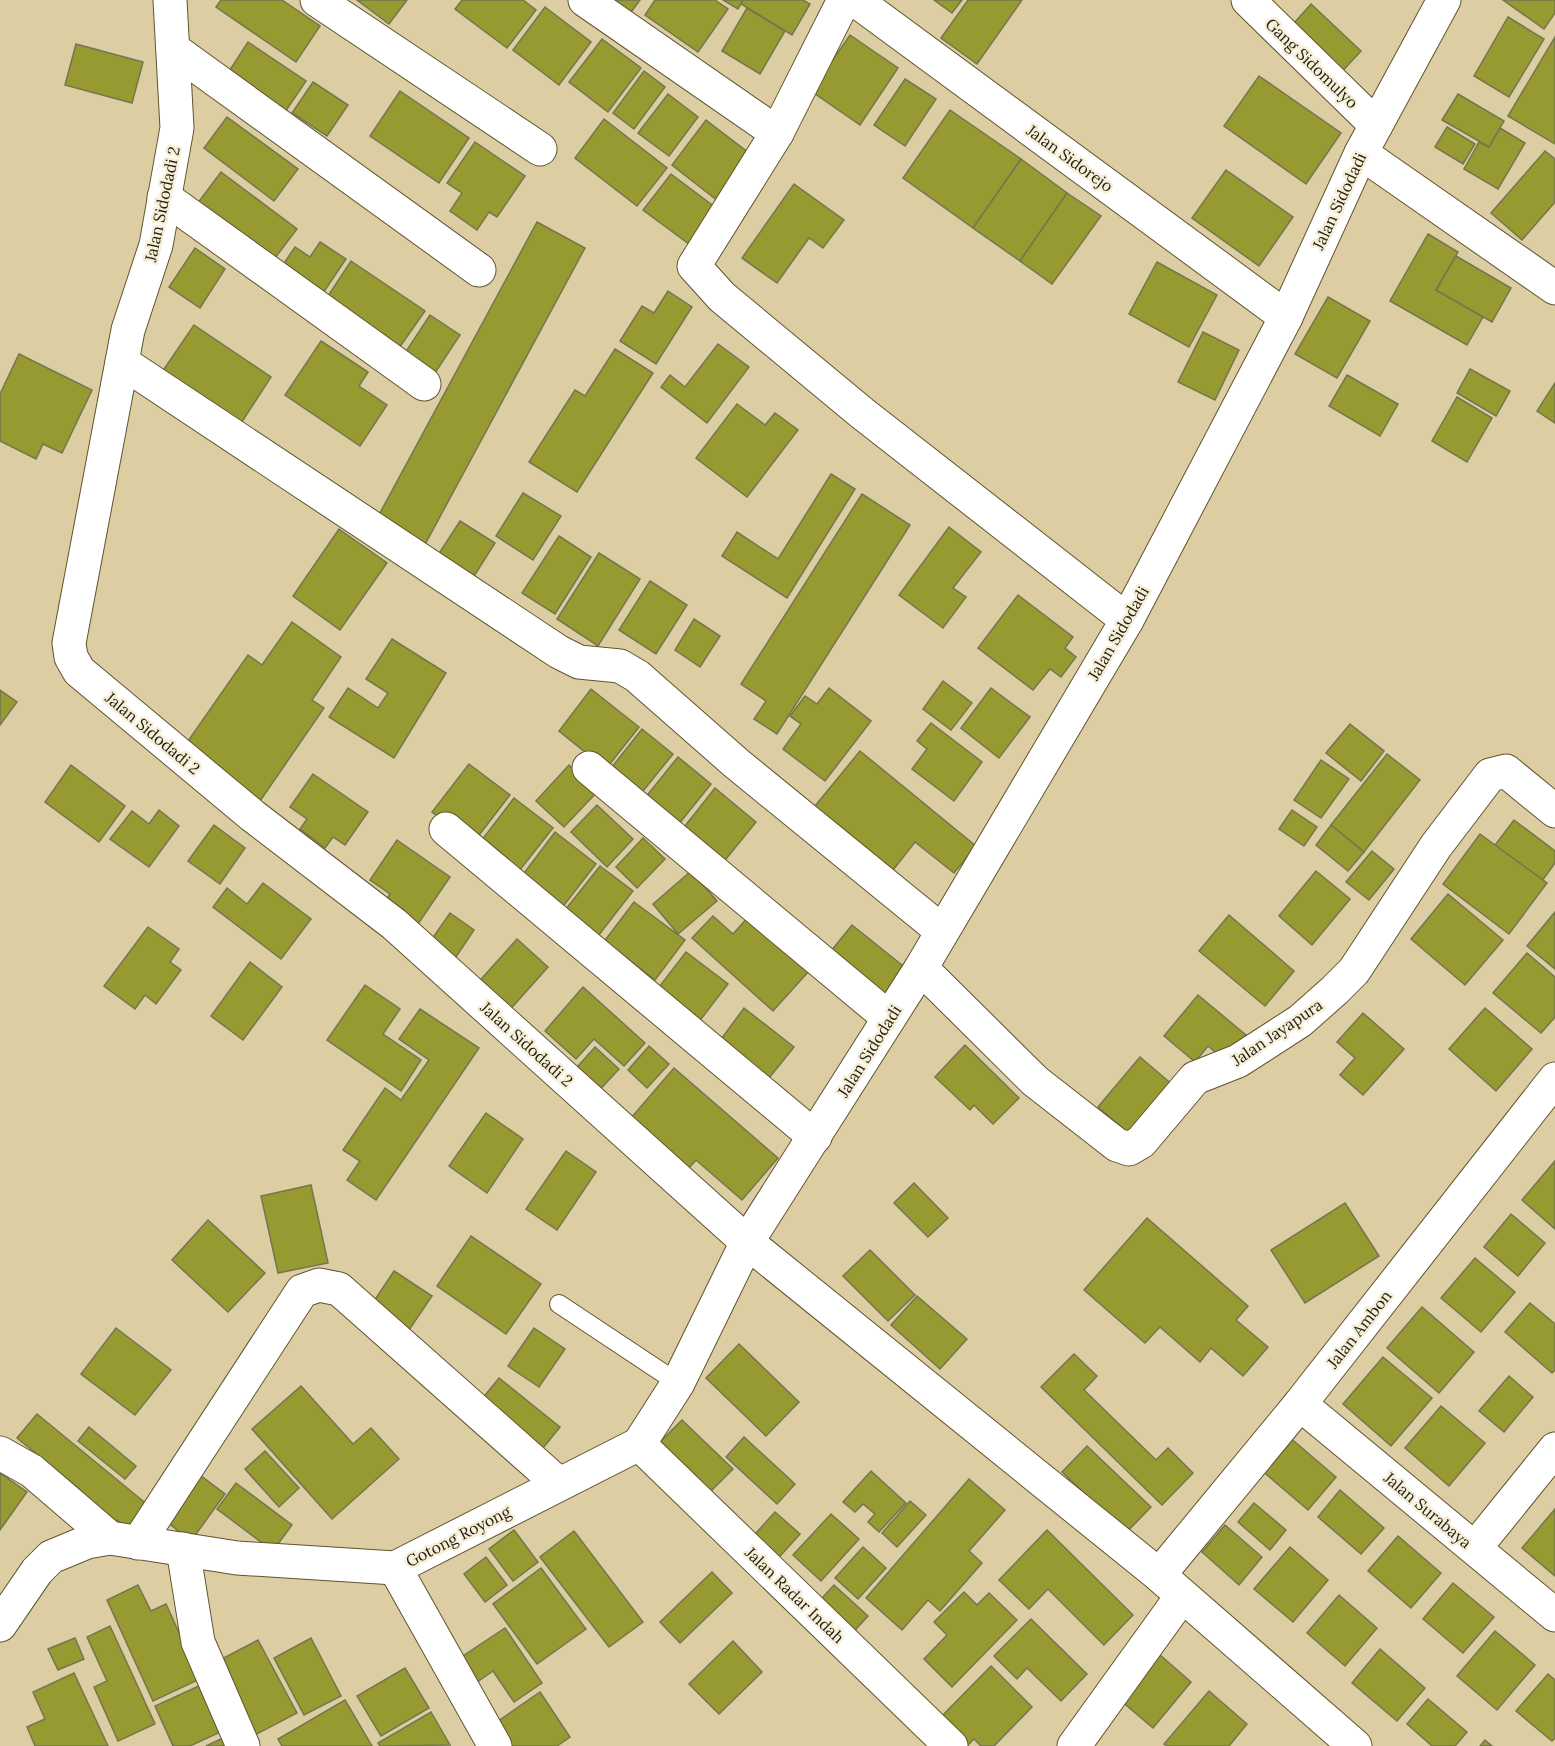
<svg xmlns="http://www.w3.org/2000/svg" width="1555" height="1746" font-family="Lora,serif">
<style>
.building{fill:#969a30;stroke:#74764e;stroke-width:1.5}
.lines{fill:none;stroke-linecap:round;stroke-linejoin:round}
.service-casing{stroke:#61542d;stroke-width:20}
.minor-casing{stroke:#61542d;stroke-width:35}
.service{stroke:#fff;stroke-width:18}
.minor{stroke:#fff;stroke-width:33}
.labels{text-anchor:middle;stroke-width:5;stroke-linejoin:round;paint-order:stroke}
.street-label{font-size:16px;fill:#231e0e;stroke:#f6efd9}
</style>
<rect width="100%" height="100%" fill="#dccda3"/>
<g class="building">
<path d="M221,0H282L320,26L296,62L216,7Z"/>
<path d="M357,0H407L389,24Z"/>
<path d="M462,0H523L536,10L507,48L455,9Z"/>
<path d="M608,0H640L629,15Z"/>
<path d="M655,0H715L728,9L698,52L645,15Z"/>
<path d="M723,0H743L738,9Z"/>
<path d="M743,0H803L810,4L792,35L741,4Z"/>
<path d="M934,0H962L952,13Z"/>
<path d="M968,0H1022L977,64L941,38Z"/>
<path d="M1503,0H1555V13L1544,29Z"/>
<path d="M1311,4L1361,51L1336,78L1286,32Z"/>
<path d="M545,7L591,42L559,85L513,50Z"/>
<path d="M747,8L785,31L760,74L722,51Z"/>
<path d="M1508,17L1544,39L1509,97L1474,76Z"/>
<path d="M850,35L898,68L860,125L811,91Z"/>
<path d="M1555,37V144L1508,116Z"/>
<path d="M602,39L641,68L608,112L569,82Z"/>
<path d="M248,42L306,81L279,121L222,82Z"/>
<path d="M76,44L143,62L132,103L65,85Z"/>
<path d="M644,71L665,87L634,129L613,113Z"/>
<path d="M1259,76L1341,133L1306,184L1224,126Z"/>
<path d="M905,79L936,99L905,146L874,125Z"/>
<path d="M313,82L348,105L327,136L292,113Z"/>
<path d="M400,91L469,138L439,183L370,136Z"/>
<path d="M668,94L698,117L669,156L638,133Z"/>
<path d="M1458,94L1504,121L1489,147L1442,120Z"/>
<path d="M950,110L1021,159L973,228L903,178Z"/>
<path d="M227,117L298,169L274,201L204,148Z"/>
<path d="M604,119L667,168L637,206L575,158Z"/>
<path d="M706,120L758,160L723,205L672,165Z"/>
<path d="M1447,127L1475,144L1463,164L1435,147Z"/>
<path d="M1500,128L1525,143L1498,189L1464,169L1479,142L1489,147Z"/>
<path d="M475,142L525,176L497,217L489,212L477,230L450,211L462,193L447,183Z"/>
<path d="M1545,151L1555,159V202L1522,240L1491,213Z"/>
<path d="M1021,159L1067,193L1020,261L973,228Z"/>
<path d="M1226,170L1293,217L1259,266L1192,218Z"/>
<path d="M221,172L297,229L275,258L191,212Z"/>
<path d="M671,174L720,211L693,247L643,210Z"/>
<path d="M794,184L844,220L823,248L809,238L777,283L742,258Z"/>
<path d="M1067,193L1101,216L1052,284L1020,261Z"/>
<path d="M537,222L585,248L422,550L374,524Z"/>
<path d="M1428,234L1458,252L1436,290L1483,317L1467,345L1390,301Z"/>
<path d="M320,242L346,259L317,302L276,275L295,247L310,257Z"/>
<path d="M195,248L225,269L200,308L169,287Z"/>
<path d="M1456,256L1511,288L1492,322L1436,290Z"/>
<path d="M351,261L425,311L397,351L324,302Z"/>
<path d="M1157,262L1217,295L1189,347L1129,314Z"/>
<path d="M668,291L692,307L656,364L620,341L642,306L654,313Z"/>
<path d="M1328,297L1370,321L1337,378L1295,354Z"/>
<path d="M430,315L460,335L435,373L405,353Z"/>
<path d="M194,325L271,377L240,425L162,372Z"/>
<path d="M1203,332L1239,350L1215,400L1178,382Z"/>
<path d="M321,341L368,372L359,386L387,405L360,446L285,395Z"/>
<path d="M718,344L749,367L707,423L661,387L670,375L685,387Z"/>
<path d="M615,349L653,373L577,492L529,462L575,390L585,396Z"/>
<path d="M19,354L92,390L62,453L43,444L36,459L0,441V394Z"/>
<path d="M1470,369L1510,391L1496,416L1457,393Z"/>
<path d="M1347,375L1398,404L1380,436L1329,406Z"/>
<path d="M1555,383V423L1537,411Z"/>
<path d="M1457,397L1492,418L1467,462L1432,441Z"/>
<path d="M737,404L765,425L775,413L798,430L747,497L696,458Z"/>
<path d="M831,474L855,489L787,598L722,556L737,532L778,559Z"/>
<path d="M523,493L561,516L533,560L496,536Z"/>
<path d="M862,494L910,525L777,734L754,719L766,701L741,684Z"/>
<path d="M460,521L495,543L471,581L436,558Z"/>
<path d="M949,527L981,552L953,588L966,597L943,628L899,595Z"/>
<path d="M339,529L387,563L340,630L293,596Z"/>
<path d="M559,536L591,557L555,614L522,593Z"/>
<path d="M599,553L640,579L598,646L557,619Z"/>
<path d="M650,581L687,605L656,654L619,630Z"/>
<path d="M1018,595L1073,637L1065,648L1076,657L1061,677L1050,669L1033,690L978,648Z"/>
<path d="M694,619L720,636L700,667L675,650Z"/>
<path d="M292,622L341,657L312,700L324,708L258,804L181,751L248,655L262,665Z"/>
<path d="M392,639L446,673L394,758L329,717L348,688L378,708L388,693L366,679Z"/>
<path d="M943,681L972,703L951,730L923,709Z"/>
<path d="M829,688L871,721L825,781L783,749L801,724L790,716L805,696L817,704Z"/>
<path d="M991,688L1030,717L999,758L961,728Z"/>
<path d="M591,689L639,727L606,769L559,731Z"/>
<path d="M0,690L17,702L0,725Z"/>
<path d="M931,723L982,762L954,801L912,769L927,749L917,741Z"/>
<path d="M1350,724L1384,751L1361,781L1326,753Z"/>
<path d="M642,729L673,754L639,796L608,772Z"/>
<path d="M860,751L976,846L954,873L915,842L890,874L811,811Z"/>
<path d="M1387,754L1420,780L1364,852L1331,825Z"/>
<path d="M678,757L711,784L678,825L644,799Z"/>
<path d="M1321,760L1349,779L1321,818L1294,800Z"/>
<path d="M469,764L510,795L473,843L432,812Z"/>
<path d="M71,765L125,806L99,842L45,802Z"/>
<path d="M569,765L597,792L564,827L536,801Z"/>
<path d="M313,774L368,812L345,845L333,837L325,848L300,829L307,819L290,807Z"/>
<path d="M715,788L756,822L722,864L681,831Z"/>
<path d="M514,798L553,828L516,875L478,845Z"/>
<path d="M597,805L633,839L607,867L571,832Z"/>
<path d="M159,810L179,826L149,867L110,839L132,811L149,824Z"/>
<path d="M1292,810L1317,827L1304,846L1279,829Z"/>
<path d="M1514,820L1555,851V863L1542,881L1495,845Z"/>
<path d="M214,825L245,848L220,884L188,861Z"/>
<path d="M1331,825L1364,852L1348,871L1316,845Z"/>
<path d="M555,832L596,864L558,913L518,881Z"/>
<path d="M1480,834L1547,883L1509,934L1443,884Z"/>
<path d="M643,838L665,859L637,888L616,867Z"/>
<path d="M397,840L450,877L416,927L384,904L390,894L370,880Z"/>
<path d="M1372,851L1394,869L1369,900L1346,882Z"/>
<path d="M600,866L633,891L595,940L562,914Z"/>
<path d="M691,871L717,901L678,934L653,904Z"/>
<path d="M1316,871L1350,899L1312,945L1279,916Z"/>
<path d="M263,883L311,919L281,959L213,907L227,888L247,904Z"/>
<path d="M1448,894L1503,940L1465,985L1411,939Z"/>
<path d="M634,902L685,940L655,980L625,957L600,947Z"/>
<path d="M1555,912V969L1527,946Z"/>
<path d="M450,913L474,930L450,966L425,949Z"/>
<path d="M1229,915L1294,971L1265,1006L1199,951Z"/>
<path d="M713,916L733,934L749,916L809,971L773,1011L692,938Z"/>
<path d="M852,925L912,973L887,1005L827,956Z"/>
<path d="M148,927L179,949L170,962L181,970L156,1004L145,995L135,1009L104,986Z"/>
<path d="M517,939L548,967L506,1014L475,986Z"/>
<path d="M686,952L728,984L698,1023L656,991Z"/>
<path d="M1527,953L1555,977V1017L1541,1033L1493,993Z"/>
<path d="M250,962L282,987L243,1040L211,1016Z"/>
<path d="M365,985L400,1009L383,1034L421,1060L401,1091L327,1040Z"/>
<path d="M583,987L645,1043L624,1066L594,1039L576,1059L545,1031Z"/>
<path d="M1198,995L1246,1035L1225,1060L1208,1046L1195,1062L1164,1036Z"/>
<path d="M744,1008L794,1047L765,1083L716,1046Z"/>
<path d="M1485,1008L1532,1049L1496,1091L1449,1049Z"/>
<path d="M420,1009L479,1048L376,1200L347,1180L360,1161L343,1150L385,1088L401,1100L429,1060L399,1039Z"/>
<path d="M1363,1013L1404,1049L1363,1095L1340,1075L1355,1058L1337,1042Z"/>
<path d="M965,1045L1019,1098L993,1124L974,1105L970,1110L935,1077Z"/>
<path d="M649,1046L669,1064L647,1088L628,1070Z"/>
<path d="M595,1047L619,1069L594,1096L570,1075Z"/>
<path d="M1140,1057L1174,1086L1132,1136L1098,1107Z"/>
<path d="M674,1068L778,1158L742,1200L696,1160L683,1175L625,1125Z"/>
<path d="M486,1113L523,1139L487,1193L449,1166Z"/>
<path d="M566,1151L596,1172L557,1230L526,1209Z"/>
<path d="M1555,1161V1229L1522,1200Z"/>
<path d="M914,1183L948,1218L928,1237L894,1203Z"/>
<path d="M311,1185L328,1263L278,1273L261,1196Z"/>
<path d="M1345,1203L1379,1256L1305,1303L1271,1250Z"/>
<path d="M1511,1214L1545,1243L1518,1276L1484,1247Z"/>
<path d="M1147,1218L1248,1306L1236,1320L1268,1347L1243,1376L1211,1348L1200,1362L1160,1327L1145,1343L1084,1290Z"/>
<path d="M208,1220L265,1273L228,1312L172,1260Z"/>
<path d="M471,1236L541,1284L506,1334L437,1286Z"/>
<path d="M870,1250L915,1295L888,1321L843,1276Z"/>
<path d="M1475,1258L1515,1292L1481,1332L1441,1298Z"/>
<path d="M394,1271L432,1296L407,1333L370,1307Z"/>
<path d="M917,1296L967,1339L940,1369L891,1325Z"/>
<path d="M1530,1303L1555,1324V1370L1552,1373L1505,1332Z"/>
<path d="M1422,1307L1474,1352L1439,1393L1387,1348Z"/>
<path d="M116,1328L171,1370L135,1415L81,1374Z"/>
<path d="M534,1328L565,1349L539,1387L508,1366Z"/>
<path d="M739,1344L799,1402L766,1436L706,1378Z"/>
<path d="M1074,1354L1097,1376L1084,1390L1156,1460L1168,1448L1193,1473L1162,1505L1041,1387Z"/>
<path d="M1383,1357L1432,1398L1391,1446L1343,1404Z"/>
<path d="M1509,1376L1533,1397L1504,1432L1479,1411Z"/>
<path d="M499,1378L560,1427L539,1453L478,1404Z"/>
<path d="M301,1386L353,1444L371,1428L399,1459L332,1519L252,1429Z"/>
<path d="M1441,1406L1485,1443L1449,1486L1405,1448Z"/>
<path d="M37,1414L154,1510L134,1535L117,1520L108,1530L69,1499L78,1488L17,1438Z"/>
<path d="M682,1420L733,1469L705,1497L654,1448Z"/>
<path d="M89,1427L136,1466L125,1479L78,1441Z"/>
<path d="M1288,1436L1336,1477L1308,1510L1260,1469Z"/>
<path d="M744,1437L795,1484L777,1504L726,1457Z"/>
<path d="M1087,1446L1151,1507L1118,1541L1101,1509L1062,1472Z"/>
<path d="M265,1451L299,1488L279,1507L245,1469Z"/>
<path d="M871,1471L906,1503L879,1532L868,1522L875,1514L863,1504L855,1512L843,1502Z"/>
<path d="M196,1472L225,1494L191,1541L162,1518Z"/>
<path d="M0,1473L27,1492L0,1530Z"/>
<path d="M969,1479L1005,1510L969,1551L982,1563L940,1611L928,1600L902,1630L866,1598Z"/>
<path d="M236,1483L292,1525L273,1551L217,1509Z"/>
<path d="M1340,1490L1384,1528L1361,1554L1318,1517Z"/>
<path d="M910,1501L926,1515L897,1547L882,1533Z"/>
<path d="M1254,1503L1286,1530L1270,1550L1238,1522Z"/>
<path d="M1555,1509V1576L1522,1548Z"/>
<path d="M775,1512L800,1534L773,1564L748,1542Z"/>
<path d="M831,1514L859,1539L821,1581L793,1555Z"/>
<path d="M1225,1525L1262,1557L1239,1585L1202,1552Z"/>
<path d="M514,1530L538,1562L513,1581L489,1549Z"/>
<path d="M1047,1530L1133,1615L1104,1645L1048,1589L1029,1609L999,1580Z"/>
<path d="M574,1531L643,1622L609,1647L540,1557Z"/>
<path d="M1398,1536L1441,1573L1411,1608L1368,1571Z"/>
<path d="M863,1547L886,1568L858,1599L835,1578Z"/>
<path d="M1290,1547L1328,1580L1293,1622L1254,1589Z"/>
<path d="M486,1557L507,1585L485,1602L464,1574Z"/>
<path d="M541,1568L586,1629L537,1664L493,1604Z"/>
<path d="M712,1572L732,1593L680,1643L660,1622Z"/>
<path d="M1453,1583L1494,1617L1463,1653L1423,1619Z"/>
<path d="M138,1585L151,1611L166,1604L200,1679L153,1701L107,1600Z"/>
<path d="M834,1585L868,1616L847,1639L813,1608Z"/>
<path d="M964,1592L977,1605L989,1593L1017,1620L952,1687L924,1659L947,1635L934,1622Z"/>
<path d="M1339,1595L1377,1628L1345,1666L1307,1633Z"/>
<path d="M1031,1619L1087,1674L1061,1701L1027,1668L1017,1679L994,1656Z"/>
<path d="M110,1626L155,1724L118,1741L94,1687L107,1681L87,1637Z"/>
<path d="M505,1628L542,1683L514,1702L493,1671L470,1687L454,1662Z"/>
<path d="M1495,1631L1535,1665L1497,1710L1457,1676Z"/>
<path d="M75,1638L84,1659L58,1670L48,1649Z"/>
<path d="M311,1638L341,1696L304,1715L274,1658Z"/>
<path d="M258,1640L297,1713L253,1736L214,1663Z"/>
<path d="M733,1641L762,1672L719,1714L689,1684Z"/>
<path d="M1380,1649L1425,1688L1397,1721L1352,1683Z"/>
<path d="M1159,1654L1191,1682L1153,1728L1120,1700Z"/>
<path d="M991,1666L1032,1707L994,1746H981L974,1739L967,1746L939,1719Z"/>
<path d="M405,1668L429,1708L381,1736L357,1696Z"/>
<path d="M74,1673L108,1746H35L27,1727L45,1719L33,1692Z"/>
<path d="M1548,1674L1555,1680V1738L1552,1741L1516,1711Z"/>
<path d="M203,1684L225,1730L190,1746H173L155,1706Z"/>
<path d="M1209,1691L1247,1724L1229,1746H1167L1164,1744Z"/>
<path d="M540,1692L570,1737L557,1746H505L491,1726Z"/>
<path d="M1428,1699L1467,1732L1455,1746H1432L1407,1724Z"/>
<path d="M345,1700L372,1746H282L278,1739Z"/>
<path d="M431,1712L450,1745L380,1746L378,1743Z"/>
<path d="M225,1737L228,1746H206Z"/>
<path d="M1485,1740L1492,1746H1480Z"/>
</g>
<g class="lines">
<defs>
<path id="service" d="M559,1304L678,1383"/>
<g id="minor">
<path d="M170,0L177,128L156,245L128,330L69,643L71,657L79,671L253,816L394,924L747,1242L1159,1575L1355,1746"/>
<path d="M317,0L540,149"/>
<path d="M585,0L777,133"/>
<path d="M844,0L777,133L694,266L722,297L862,413L1127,620"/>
<path d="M855,0L1286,317"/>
<path d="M1248,0L1376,125"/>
<path d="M173,49L479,270"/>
<path d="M1361,153L1555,288"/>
<path d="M164,197L424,384"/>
<path d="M122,362L559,652L579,662L620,666L637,676L736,763L942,931"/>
<path d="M589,768L889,1018"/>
<path d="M446,829L815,1137"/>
<path d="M921,968L1035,1081L1117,1145L1129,1149L1141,1142L1195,1078L1238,1061L1300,1021L1335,990L1354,971L1436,846L1490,775L1506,771L1555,811"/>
<path d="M1300,1404L1555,1615"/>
<path d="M639,1444L951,1746"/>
<path d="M0,1453L32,1471L110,1538"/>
<path d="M138,1543L302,1291L319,1285L339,1289L559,1484"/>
<path d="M1475,1548L1555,1449"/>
<path d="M183,1549L198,1642L243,1746"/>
<path d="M395,1568L495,1746"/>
<path d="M1159,1575L1300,1404L1555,1079"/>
<path d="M0,1625L37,1571L51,1557L87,1542L110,1538L237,1558L395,1568L639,1444L678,1383L747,1242L921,968L1127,620L1286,317L1361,153L1444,0"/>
<path d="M1074,1746L1182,1596"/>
</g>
</defs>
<use href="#service" class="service-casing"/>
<use href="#minor" class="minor-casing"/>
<use href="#service" class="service"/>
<use href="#minor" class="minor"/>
</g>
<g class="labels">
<g class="street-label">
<text transform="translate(1312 63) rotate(44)" y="6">Gang Sidomulyo</text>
<text transform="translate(1070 158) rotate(36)" y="6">Jalan Sidorejo</text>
<text transform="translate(1339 201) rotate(-65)" y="6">Jalan Sidodadi</text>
<text transform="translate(162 204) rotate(-78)" y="6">Jalan Sidodadi 2</text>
<text transform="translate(1118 633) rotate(-60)" y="6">Jalan Sidodadi</text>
<text transform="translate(153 733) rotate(40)" y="6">Jalan Sidodadi 2</text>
<text transform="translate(1277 1032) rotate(-34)" y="6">Jalan Jayapura</text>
<text transform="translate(527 1044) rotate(42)" y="6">Jalan Sidodadi 2</text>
<text transform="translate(869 1051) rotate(-58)" y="6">Jalan Sidodadi</text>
<text transform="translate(1359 1329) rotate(-52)" y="6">Jalan Ambon</text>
<text transform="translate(1428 1510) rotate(40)" y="6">Jalan Surabaya</text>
<text transform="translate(458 1536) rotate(-27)" y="6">Gotong Royong</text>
<text transform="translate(795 1595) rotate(44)" y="6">Jalan Radar Indah</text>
</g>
</g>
</svg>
